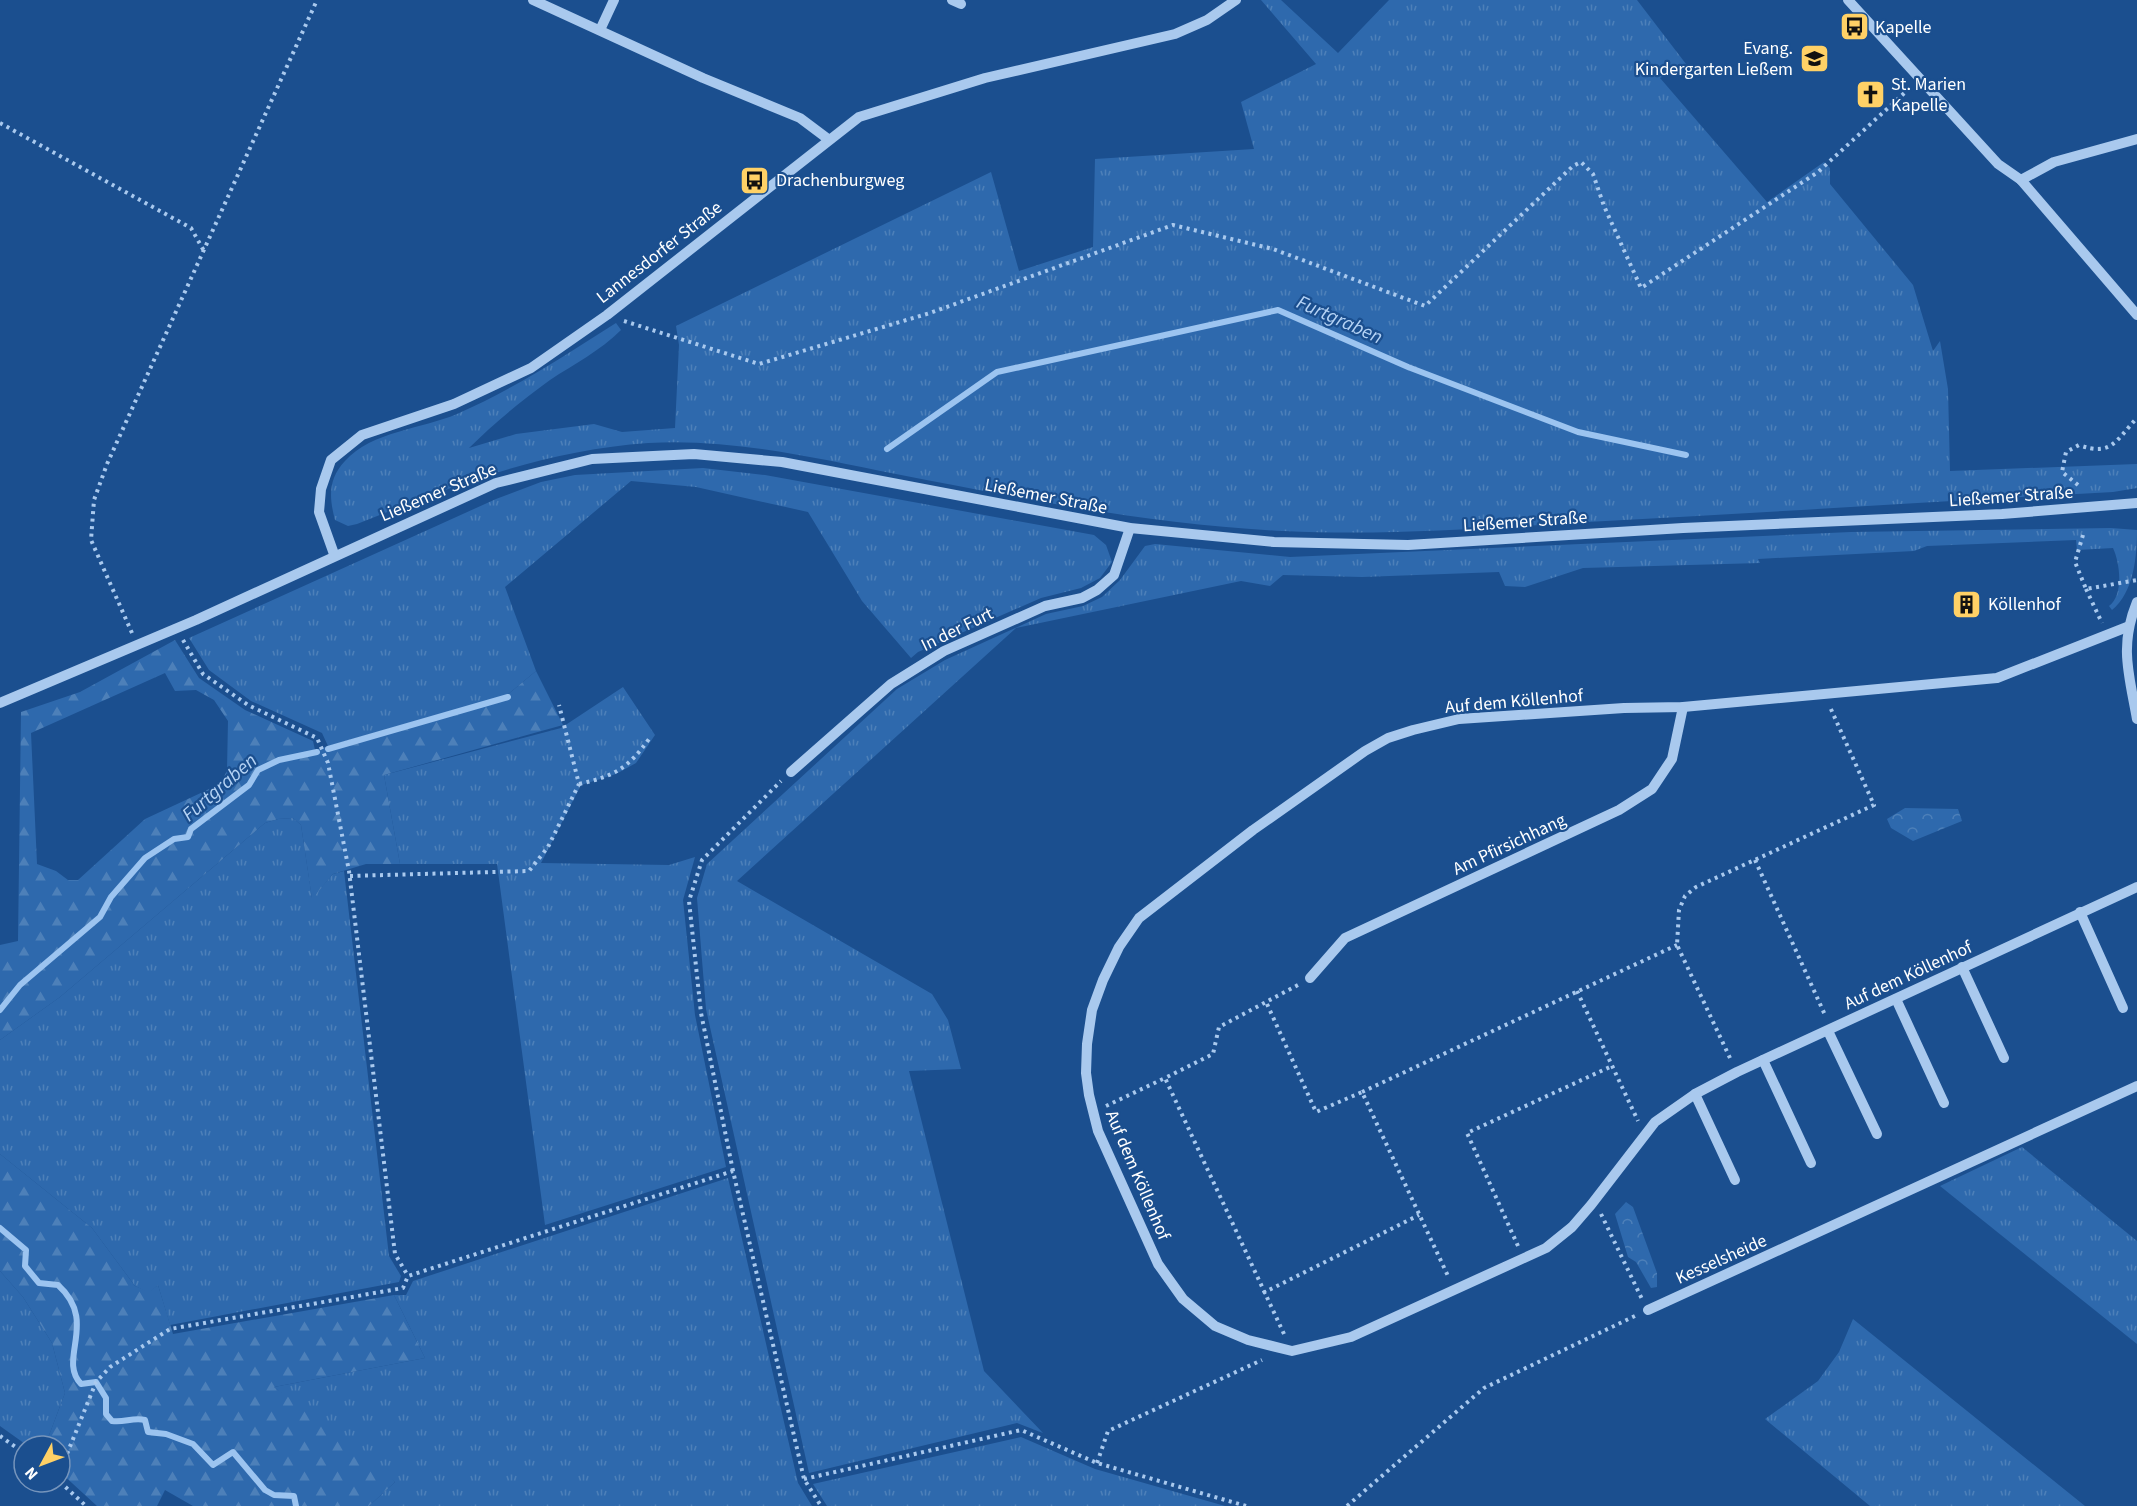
<svg xmlns="http://www.w3.org/2000/svg" width="2137" height="1506" font-family="'Source Sans 3',sans-serif">
<style>
.grass{fill:url(#grass-tufts)}
.forest{fill:url(#forest-firs);fill-rule:evenodd}
.park{fill:url(#park-crowns)}
.lines{fill:none;stroke-linecap:round;stroke-linejoin:round}
.stream{stroke:#9cc4f0;stroke-width:6}
.path{stroke:#a9c9ee;stroke-width:4;stroke-dasharray:3 4.5;stroke-linecap:butt}
.minor{stroke:#a9c9ee;stroke-width:10}
.labels{text-anchor:middle;stroke-width:4.5;stroke-linejoin:round;paint-order:stroke}
.poi-label{font-size:18px;fill:#fff;stroke:#1b4f8f;text-anchor:start}
.street-label{font-size:18px;fill:#fff;stroke:#1b4f8f}
.water-label{font-size:20px;font-style:italic;fill:#b5d3f5;stroke:#1b4f8f}
</style>
<defs>
<pattern id="grass-tufts" width="24" height="20" patternUnits="userSpaceOnUse" patternTransform="scale(1.5)"><rect width="24" height="20" fill="#2e69ad"/><path d="M3 7l-1-3M5 7V3M7 7l1-3M15 17l-1-3M17 17v-4M19 17l1-3" fill="none" stroke="#4d80b9"/></pattern>
<pattern id="forest-firs" width="22" height="20" patternUnits="userSpaceOnUse" patternTransform="scale(1.5)"><rect width="22" height="20" fill="#2e69ad"/><path d="M5 1l3.5 6h-7zM16 11l3.5 6h-7z" fill="#4d80b9"/></pattern>
<pattern id="park-crowns" width="20" height="18" patternUnits="userSpaceOnUse" patternTransform="scale(1.5)"><rect width="20" height="18" fill="#2e69ad"/><path d="M2 6a3 3 0 1 1 6 0M12 15a3 3 0 1 1 6 0" fill="none" stroke="#4d80b9"/></pattern>
</defs>
<rect width="100%" height="100%" fill="#1b4f8f"/>
<g class="grass">
<path d="M1261,0H1281L1338,53L1389,0H1637L1686,64L1660,78L1767,202L1824,162L1830,168V184L1913,285L1933,351L1940,341L1948,389L1950,471L2137,464V488L2113,492C1938,501 1763,513 1587,522C1487,528 1385,536 1284,531C1152,525 1025,499 896,474C815,458 731,438 648,443C545,450 452,486 357,524L348,526L335,520C329,497 328,479 345,461C372,431 422,429 457,414C514,389 564,356 616,323L621,330C600,351 574,364 550,380C522,400 492,425 469,448L516,434L594,424L622,432L675,428L679,345L676,326L991,172L1019,271L1093,247L1095,159L1254,149L1241,102L1316,64Z"/>
<path d="M703,468L765,475L1094,535L1106,545L1112,562L1100,578L1081,588L1041,598L918,652L911,658L862,601L808,512L696,487L631,481L505,587L536,671L507,695L328,746L322,733L251,701L209,670L189,638L496,499L541,482L575,475Z"/>
<path d="M2111,528L2137,530C2137,556 2134,592 2112,610L2109,606C2124,595 2120,563 2113,548L2077,550L2076,540L1927,546L1914,551L1758,559L1760,563L1583,568L1525,587L1505,586L1499,572L1362,577L1283,575L1270,586L1241,581L1016,628L737,881L932,994L948,1020L961,1069L909,1071L984,1371L1043,1433L1017,1423L809,1473L706,1009L697,898L707,864L897,689L945,660L1046,614L1083,606L1102,597L1120,580L1145,546L1155,544L1290,557L1851,532Z"/>
<path d="M623,687L655,735L636,763L616,774L581,785L541,863L669,865L695,857L683,900L695,1015L726,1167L545,1225L497,864H400L384,775L561,728Z"/>
<path d="M293,818L301,825L312,898L333,874L344,871L389,1256L401,1276L399,1282L170,1325L158,1285L149,1293L135,1286L92,1228L0,1154V1040L60,997L265,823L278,819Z"/>
<path d="M2022,1147L2137,1241V1344L1940,1186Z"/>
<path d="M728,1178L798,1483L812,1506H369L395,1482L274,1387L425,1358L394,1295H406L413,1281Z"/>
<path d="M0,1271L23,1297L52,1343L65,1393L45,1446H28L0,1426Z"/>
<path d="M1853,1319L2085,1506H1870L1765,1419L1818,1381L1839,1352Z"/>
<path d="M1021,1437L1095,1469L1225,1506H827L813,1484Z"/>
</g>
<g class="forest">
<path d="M175,640L199,678L245,710L313,741L315,750L507,695L536,671L563,725L384,775L400,864H366L333,874L312,899L301,825L293,818L278,819L265,823L60,997L0,1040V945L18,941L21,712L80,692ZM165,673L175,691L196,690L214,700L228,721L227,771L220,784L145,819L78,880H68L56,871L37,864L31,733Z"/>
<path d="M0,1154L92,1228L135,1286L149,1292L158,1285L173,1334L394,1295L425,1358L274,1387L358,1445L395,1482L369,1506H193L165,1490L157,1506H97L60,1472V1446H45L65,1393L52,1343L23,1297L0,1271Z"/>
</g>
<g class="park">
<path d="M1905,808L1958,809L1962,821L1913,841L1891,828L1887,819Z"/>
<path d="M1626,1202L1633,1207L1657,1273V1287L1651,1288L1636,1262L1628,1257L1615,1214Z"/>
</g>
<g class="lines">
<g class="stream">
<path d="M887,449L997,372L1278,310L1408,367L1578,432L1686,455"/>
<path d="M328,749L508,697"/>
<path d="M0,1010L20,985L100,917L111,897L145,858L174,839L188,837L191,829L249,785L258,770L279,760L317,752"/>
<path d="M0,1228L26,1250L25,1266L39,1283L58,1285C99,1322 57,1359 81,1384L96,1382L106,1398V1414L112,1421C124,1423 133,1417 145,1420L148,1432L166,1434L193,1444L213,1465L233,1452L265,1490L274,1495L294,1496L296,1506"/>
</g>
<g class="path">
<path d="M0,123L191,228L204,251"/>
<path d="M624,321L759,364L930,313L1173,225L1273,249L1425,306L1573,166L1581,162L1593,174L1604,206L1641,288L1818,172L1911,87"/>
<path d="M2078,485L2062,472L2066,452L2079,445C2112,457 2116,440 2137,418"/>
<path d="M2083,535L2075,562L2086,589L2137,580"/>
<path d="M2086,589L2102,623"/>
<path d="M132,633L91,540L94,500L107,464L317,0"/>
<path d="M183,640L203,674L248,705L317,738L328,763L349,871L395,1254L408,1276"/>
<path d="M579,784C615,776 628,768 649,739"/>
<path d="M1755,860L1825,1015"/>
<path d="M350,876L529,871L548,847L579,784L559,705"/>
<path d="M1577,991L1638,1121"/>
<path d="M1267,1004L1316,1112L1362,1092L1448,1276"/>
<path d="M1730,1058L1677,945L1679,910L1685,896L1696,887L1874,805L1830,707"/>
<path d="M1362,1092L1677,945"/>
<path d="M1106,1106L1165,1078"/>
<path d="M733,1171L701,1013L689,901L702,860L781,781"/>
<path d="M1601,1214L1642,1299"/>
<path d="M1518,1246L1467,1133L1612,1066"/>
<path d="M1263,1293L1419,1215"/>
<path d="M1284,1334L1165,1078L1213,1054L1219,1027L1298,985"/>
<path d="M0,1436L24,1453"/>
<path d="M60,1456L67,1454L96,1382L110,1367L170,1329L403,1288L408,1276L733,1171L804,1479L821,1506"/>
<path d="M1097,1463L1108,1431L1262,1360"/>
<path d="M804,1479L1021,1430L1097,1463L1246,1506"/>
<path d="M60,1482L86,1506"/>
<path d="M1347,1506L1484,1388L1637,1315"/>
</g>
<g class="minor">
<path d="M533,0L703,78L800,118L828,139"/>
<path d="M952,0L961,4"/>
<path d="M1848,0L1998,164L2021,180L2137,315"/>
<path d="M600,30L614,0"/>
<path d="M2021,180L2054,162L2137,139"/>
<path d="M334,554L319,512L321,489L331,460L362,435L454,404L531,368L607,315L859,117L985,78L1175,34L1207,20L1236,0"/>
<path d="M2137,602C2119,646 2129,674 2137,719"/>
<path d="M2127,627L1997,678L1683,707L1624,708L1459,719L1413,730L1388,738L1365,751L1253,830L1139,918L1119,947L1103,980L1092,1010L1087,1044L1086,1073L1089,1095L1098,1131L1158,1264L1183,1299L1215,1326L1248,1340L1292,1351L1351,1337L1546,1248L1572,1227L1591,1205L1655,1122L1695,1094L1737,1072L2137,887"/>
<path d="M0,703L196,620L496,483L592,459L694,454L782,462L1130,528L1274,542L1408,545L1683,528L2002,514L2137,503"/>
<path d="M791,772L891,684L944,651L1045,606L1082,598L1097,590L1114,575L1130,528"/>
<path d="M2080,912L2123,1008"/>
<path d="M1962,967L2004,1058"/>
<path d="M1310,978L1345,938L1619,810L1652,789L1672,759L1683,707"/>
<path d="M1896,999L1944,1103"/>
<path d="M1828,1031L1877,1134"/>
<path d="M1763,1060L1811,1163"/>
<path d="M1695,1094L1735,1180"/>
<path d="M1648,1310L2137,1086"/>
</g>
</g>
<defs>
<symbol id="bus-square" viewBox="-11 -11 22 22"><rect x="-9" y="-9" width="18" height="18" rx="4" fill="#ffd166" stroke="#1b4f8f"/><path d="M-5-6H5V4H4V6H2V4H-2V6H-4V4H-5ZM-3.5-4V0h7V-4ZM-3.5 1.2v1.5H-2V1.2ZM2 1.2v1.5H3.5V1.2Z" fill="#111"/></symbol>
<symbol id="school-square" viewBox="-11 -11 22 22"><rect x="-9" y="-9" width="18" height="18" rx="4" fill="#ffd166" stroke="#1b4f8f"/><path d="M0-5L7-2L0 1L-7-2ZM-4 1L0 2.5L4 1V4Q0 6-4 4Z" fill="#111"/></symbol>
<symbol id="church-square" viewBox="-11 -11 22 22"><rect x="-9" y="-9" width="18" height="18" rx="4" fill="#ffd166" stroke="#1b4f8f"/><path d="M-1.2-6h2.4v3.5h3.3v2.4h-3.3V6h-2.4V-.1h-3.3v-2.4h3.3Z" fill="#111"/></symbol>
<symbol id="building-square" viewBox="-11 -11 22 22"><rect x="-9" y="-9" width="18" height="18" rx="4" fill="#ffd166" stroke="#1b4f8f"/><path d="M-4-6H4V6H1V3H-1V6H-4ZM-2.5-4.3h1.7v1.8h-1.7ZM.8-4.3h1.7v1.8H.8ZM-2.5-1h1.7V.8h-1.7ZM.8-1h1.7V.8H.8Z" fill="#111"/></symbol>
</defs>
<g fill-rule="evenodd">
<use href="#bus-square" x="1838" y="10" width="33" height="33"/>
<use href="#school-square" x="1798" y="42" width="33" height="33"/>
<use href="#church-square" x="1854" y="78" width="33" height="33"/>
<use href="#bus-square" x="738" y="164" width="33" height="33"/>
<use href="#building-square" x="1950" y="588" width="33" height="33"/>
</g>
<g class="labels">
<g class="poi-label">
<text x="1875" y="33">Kapelle</text>
<text x="1793" y="54" text-anchor="end">Evang.<tspan x="1793" dy="21">Kindergarten Ließem</tspan></text>
<text x="1891" y="90">St. Marien<tspan x="1891" dy="21">Kapelle</tspan></text>
<text x="776" y="186">Drachenburgweg</text>
<text x="1988" y="610">Köllenhof</text>
</g>
<g class="street-label">
<text transform="translate(659 252) rotate(-38)" y="6">Lannesdorfer Straße</text>
<text transform="translate(438 492) rotate(-23)" y="6">Ließemer Straße</text>
<text transform="translate(1046 496) rotate(11)" y="6">Ließemer Straße</text>
<text transform="translate(2011 496) rotate(-4)" y="6">Ließemer Straße</text>
<text transform="translate(1525 521) rotate(-4)" y="6">Ließemer Straße</text>
<text transform="translate(957 629) rotate(-26)" y="6">In der Furt</text>
<text transform="translate(1514 701) rotate(-5)" y="6">Auf dem Köllenhof</text>
<text transform="translate(1509 844) rotate(-25)" y="6">Am Pfirsichhang</text>
<text transform="translate(1908 975) rotate(-25)" y="6">Auf dem Köllenhof</text>
<text transform="translate(1138 1175) rotate(67)" y="6">Auf dem Köllenhof</text>
<text transform="translate(1721 1259) rotate(-24)" y="6">Kesselsheide</text>
</g>
<g class="water-label">
<text transform="translate(1340 319) rotate(24)" y="7">Furtgraben</text>
<text transform="translate(219 787) rotate(-41)" y="7">Furtgraben</text>
</g>
</g>
<g transform="translate(42 1464) rotate(229)"><circle r="28" fill="#1b4f8f" stroke="#7695bc" stroke-width="1.5"/>
<path d="M0-4.5L10 22L0 15L-10 22Z" fill="#ffd166"/>
<text y="-9" font-size="16" font-weight="bold" text-anchor="middle" fill="#ffffff">N</text>
</g>
</svg>
